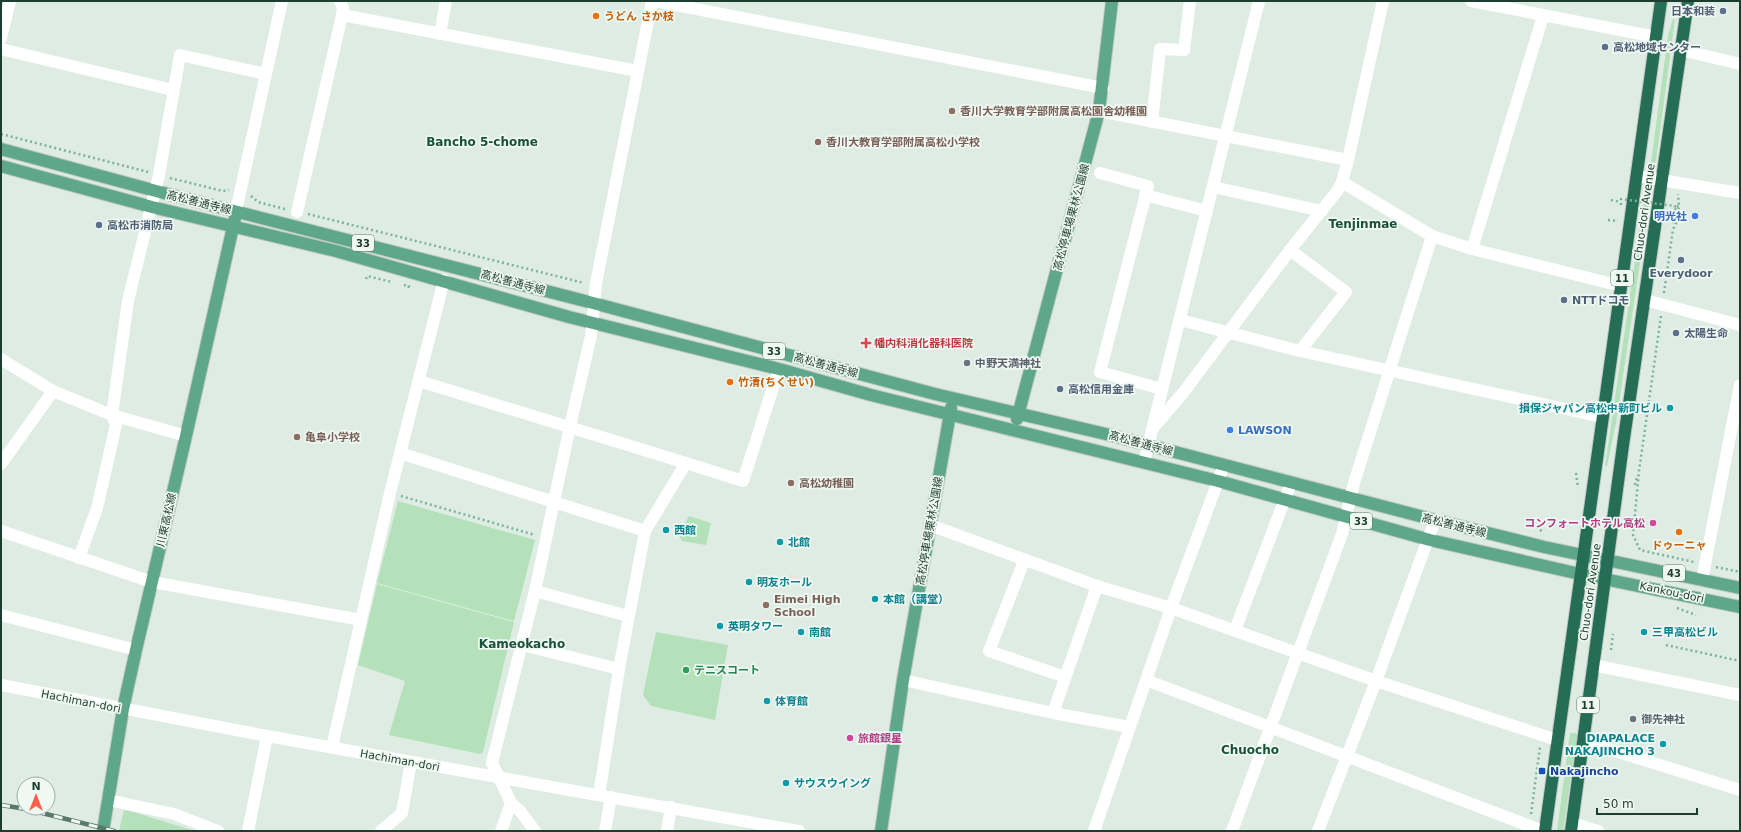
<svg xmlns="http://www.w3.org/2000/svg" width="1741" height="832" font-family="'DejaVu Sans','Noto Sans JP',sans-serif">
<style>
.green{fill:#b4e0ba}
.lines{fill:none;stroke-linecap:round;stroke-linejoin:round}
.major-casing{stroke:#c0c9c5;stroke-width:14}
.highway-casing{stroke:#c0c9c5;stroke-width:14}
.path{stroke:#7bb39a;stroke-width:2.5;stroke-dasharray:2 3;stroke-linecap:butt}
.minor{stroke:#fff;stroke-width:12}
.major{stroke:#5ea78a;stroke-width:12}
.highway{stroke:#266d55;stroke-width:12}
.rail-casing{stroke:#58796c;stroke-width:4.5}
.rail{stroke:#eff8f2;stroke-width:3;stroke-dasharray:9;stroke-linecap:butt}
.path-bridge{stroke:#7bb39a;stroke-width:2.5;stroke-dasharray:2 3;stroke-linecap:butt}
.service-dot{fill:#5c6f8a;stroke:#eff8f2;stroke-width:1.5}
.food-dot{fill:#e8710a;stroke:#eff8f2;stroke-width:1.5}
.education-dot{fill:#8d6e63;stroke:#eff8f2;stroke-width:1.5}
.shop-dot{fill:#3f7fe0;stroke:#eff8f2;stroke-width:1.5}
.health-dot{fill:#e0444e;stroke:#eff8f2;stroke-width:1.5}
.worship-dot{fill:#6b7280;stroke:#eff8f2;stroke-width:1.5}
.culture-dot{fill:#0f9aa8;stroke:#eff8f2;stroke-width:1.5}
.hotel-dot{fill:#d1479c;stroke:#eff8f2;stroke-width:1.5}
.leisure-dot{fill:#2e9e5b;stroke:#eff8f2;stroke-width:1.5}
.transit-dot{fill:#1a4fb4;stroke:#eff8f2;stroke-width:1.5}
.labels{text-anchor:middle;stroke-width:3.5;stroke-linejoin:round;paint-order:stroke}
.shield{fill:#eff8f2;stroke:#5d756b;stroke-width:1}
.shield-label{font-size:10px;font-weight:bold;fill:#1e3d31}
.service-label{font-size:11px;font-weight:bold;fill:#4e5e75;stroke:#eff8f2;text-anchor:start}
.food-label{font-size:11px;font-weight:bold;fill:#c56008;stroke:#eff8f2;text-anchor:start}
.education-label{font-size:11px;font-weight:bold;fill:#785e54;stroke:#eff8f2;text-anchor:start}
.street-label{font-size:11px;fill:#1e3d31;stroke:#eff8f2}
.shop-label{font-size:11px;font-weight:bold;fill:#366cbe;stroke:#eff8f2;text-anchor:end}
.health-label{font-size:11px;font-weight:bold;fill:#be3a42;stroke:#eff8f2;text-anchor:start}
.worship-label{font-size:11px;font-weight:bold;fill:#5b616d;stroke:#eff8f2;text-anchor:start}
.culture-label{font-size:11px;font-weight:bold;fill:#0d838f;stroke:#eff8f2;text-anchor:start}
.hotel-label{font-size:11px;font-weight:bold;fill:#b23c85;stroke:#eff8f2;text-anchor:end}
.leisure-label{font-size:11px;font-weight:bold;fill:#27864d;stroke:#eff8f2;text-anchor:start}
.transit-label{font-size:11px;font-weight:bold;fill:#164399;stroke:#eff8f2;text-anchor:start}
.neighbourhood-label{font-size:12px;font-weight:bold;fill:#18513c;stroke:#eff8f2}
</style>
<rect width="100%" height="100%" fill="#deece4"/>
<g class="green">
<path d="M1673,19H1675L1656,161L1655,163H1651L1668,36Z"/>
<path d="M1645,193L1650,194V196L1616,423L1607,466H1605Z"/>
<path d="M398,501L535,540L514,621L377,583Z"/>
<path d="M689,516L711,523L706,545L682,541L679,534Z"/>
<path d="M377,584L514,622L483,752L480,754L389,735L405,681L358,665Z"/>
<path d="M656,632L728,645L715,720L651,706L643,695Z"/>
<path d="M1570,733H1576L1577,735L1563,831H1557Z"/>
<path d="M124,810L133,812L195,831H119Z"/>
</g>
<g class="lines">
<defs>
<g id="major">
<path d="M1,149L156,191L593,303L935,394L1110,435L1435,520L1544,547L1740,588"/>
<path d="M1,166L152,207L336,251L569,317L779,369L871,395L1218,481L1430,540L1580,574L1740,607"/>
<path d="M1017,419L1099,111L1112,1"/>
<path d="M103,831L123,709L136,650L186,436L235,218"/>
<path d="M881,831L903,680L951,408"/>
</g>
<g id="highway">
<path d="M1545,831L1661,1"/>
<path d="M1571,831L1623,445L1688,1"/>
</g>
</defs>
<use href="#major" class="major-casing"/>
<use href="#highway" class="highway-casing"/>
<g class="path">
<path d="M1,134L148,172"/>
<path d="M170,178L223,191L229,190"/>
<path d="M251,196L258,202L285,209"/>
<path d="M1611,200L1621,202"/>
<path d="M1674,212L1673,222H1677"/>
<path d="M308,214L584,283"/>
<path d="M1608,220L1618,221"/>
<path d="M366,279L367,276L392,282"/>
<path d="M404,285L409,286L407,290"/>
<path d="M1664,293L1673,229C1680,218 1679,207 1678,194"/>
<path d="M1661,316L1639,471L1633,535L1640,550L1694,562"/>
<path d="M1576,473L1578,488"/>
<path d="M1635,485L1637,476"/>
<path d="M401,496L535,535"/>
<path d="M1532,524L1543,532"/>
<path d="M1716,567L1740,572"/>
<path d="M1677,608L1696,615"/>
<path d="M1666,645L1740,661"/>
<path d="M1611,650L1613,634"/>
<path d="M1531,814L1540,747"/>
</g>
<g class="minor">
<path d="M655,1L1103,88"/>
<path d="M1471,1L1656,37"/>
<path d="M342,15L638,71"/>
<path d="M440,34L446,1"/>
<path d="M1,38L10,1"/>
<path d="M1,49L173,90"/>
<path d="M1681,50L1740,64"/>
<path d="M1099,111L1348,160"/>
<path d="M1152,122L1160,49L1184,50L1190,1"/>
<path d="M1100,173L1148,186L1100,372L1162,389"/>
<path d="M1637,176L1740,193"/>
<path d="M1342,182L1432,236L1472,249L1621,286"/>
<path d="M1213,187L1322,211"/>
<path d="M1145,195L1207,211"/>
<path d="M236,211L282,1"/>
<path d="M297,212L342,15L343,8L340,1"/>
<path d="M1472,249L1543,16"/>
<path d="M1290,250L1346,292L1300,351"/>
<path d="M1645,300L1740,325"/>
<path d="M1180,320L1300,351L1602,417"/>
<path d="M1,359L53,391L112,415L186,436"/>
<path d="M419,381L686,463"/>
<path d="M1153,428L1183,393L1290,250L1338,190L1342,182L1348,160L1383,1"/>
<path d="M400,453L645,531"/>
<path d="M1144,462L1259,1"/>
<path d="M1,464L53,391"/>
<path d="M930,525L1097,586L1171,608L1376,681L1557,740"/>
<path d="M1,531L152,582L361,620"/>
<path d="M79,558L97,508L116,425L112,415L128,301L159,175L180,55L266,74"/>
<path d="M1024,561L989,651L1065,677"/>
<path d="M1702,580L1740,385"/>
<path d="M535,591L628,616"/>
<path d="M1,615L136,650"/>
<path d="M1235,630L1291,483"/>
<path d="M522,645L619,669"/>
<path d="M1593,665L1740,695"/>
<path d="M903,680L1053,713L1129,727"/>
<path d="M1146,680L1543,831"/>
<path d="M1,685L267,736L799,831"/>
<path d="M1053,713L1097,586"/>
<path d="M1583,741L1740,790"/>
<path d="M332,747L390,493L444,280"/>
<path d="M599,795L619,669L645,531L686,463L743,481L779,369"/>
<path d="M108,800L174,814L218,831"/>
<path d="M511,803L521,812L535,831"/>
<path d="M1572,823L1598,831"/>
<path d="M248,831L267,736"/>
<path d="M381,831L402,813L411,762"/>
<path d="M501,831L511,803L492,763L535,591L570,426L591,336L596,283L652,1"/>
<path d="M605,831L611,797"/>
<path d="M667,831L671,807"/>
<path d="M1094,831L1171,608L1224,465"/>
<path d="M1232,831L1342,534L1354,483L1432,236"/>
<path d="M1318,831L1376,681L1435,520"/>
</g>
<use href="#major" class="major"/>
<use href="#highway" class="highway"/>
<defs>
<path id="rail" d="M1,805L26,809L114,831"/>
</defs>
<use href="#rail" class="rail-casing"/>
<use href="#rail" class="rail"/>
<g class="path-bridge">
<path d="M1621,205V199L1675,206L1674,212"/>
<path d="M1669,218L1677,219L1678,211H1675L1676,206L1679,207"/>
</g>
</g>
<g class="service-dot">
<circle cx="1723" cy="11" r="4"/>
<circle cx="1605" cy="47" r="4"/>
<circle cx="99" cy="225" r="4"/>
<circle cx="1681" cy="260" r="4"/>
<circle cx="1564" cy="300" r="4"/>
<circle cx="1676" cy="333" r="4"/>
<circle cx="1060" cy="389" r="4"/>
</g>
<g class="food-dot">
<circle cx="596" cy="16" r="4"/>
<circle cx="730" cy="382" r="4"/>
<circle cx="1679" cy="532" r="4"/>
</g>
<g class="education-dot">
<circle cx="952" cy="111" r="4"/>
<circle cx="818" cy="142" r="4"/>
<circle cx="297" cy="437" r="4"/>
<circle cx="791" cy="483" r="4"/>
<circle cx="766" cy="605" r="4"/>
</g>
<g class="shop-dot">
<circle cx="1695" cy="216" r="4"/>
<circle cx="1230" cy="430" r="4"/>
</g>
<path class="health-dot" d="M864 337h4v4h4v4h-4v4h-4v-4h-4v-4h4z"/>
<g class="worship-dot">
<circle cx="967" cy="363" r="4"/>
<circle cx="1633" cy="719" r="4"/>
</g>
<g class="culture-dot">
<circle cx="1670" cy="408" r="4"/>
<circle cx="666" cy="530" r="4"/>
<circle cx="780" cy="542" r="4"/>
<circle cx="749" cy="582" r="4"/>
<circle cx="875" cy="599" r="4"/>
<circle cx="720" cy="626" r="4"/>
<circle cx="801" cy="632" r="4"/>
<circle cx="1644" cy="632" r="4"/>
<circle cx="767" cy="701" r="4"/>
<circle cx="1663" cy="744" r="4"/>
<circle cx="786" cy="783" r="4"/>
</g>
<g class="hotel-dot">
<circle cx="1653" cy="523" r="4"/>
<circle cx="850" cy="738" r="4"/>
</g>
<circle class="leisure-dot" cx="686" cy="670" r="4"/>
<rect class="transit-dot" x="1538" y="767" width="8" height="8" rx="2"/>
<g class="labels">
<g class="shield">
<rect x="352" y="235" width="22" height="16" rx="3"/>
<rect x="1611" y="270" width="22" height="16" rx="3"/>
<rect x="763" y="343" width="22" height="16" rx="3"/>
<rect x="1350" y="513" width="22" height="16" rx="3"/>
<rect x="1663" y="565" width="22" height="16" rx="3"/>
<rect x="1577" y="697" width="22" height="16" rx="3"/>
</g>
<g class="shield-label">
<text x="363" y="247">33</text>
<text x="1622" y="282">11</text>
<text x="774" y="355">33</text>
<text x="1361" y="525">33</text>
<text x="1674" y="577">43</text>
<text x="1588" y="709">11</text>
</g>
<g class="service-label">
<text x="1715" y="15" text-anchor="end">日本和装</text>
<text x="1613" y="51">高松地域センター</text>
<text x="107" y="229">高松市消防局</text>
<text x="1681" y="277" text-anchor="middle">Everydoor</text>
<text x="1572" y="304">NTTドコモ</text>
<text x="1684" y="337">太陽生命</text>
<text x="1068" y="393">高松信用金庫</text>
</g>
<g class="food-label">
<text x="604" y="20">うどん さか枝</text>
<text x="738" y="386">竹清(ちくせい)</text>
<text x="1679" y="549" text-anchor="middle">ドゥーニャ</text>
</g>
<g class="education-label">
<text x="960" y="115">香川大学教育学部附属高松園舎幼稚園</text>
<text x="826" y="146">香川大教育学部附属高松小学校</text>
<text x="305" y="441">亀阜小学校</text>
<text x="799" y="487">高松幼稚園</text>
<text x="774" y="603">Eimei High<tspan x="774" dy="13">School</tspan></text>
</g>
<g class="street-label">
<text transform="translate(199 202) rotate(14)" y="4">高松善通寺線</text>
<text transform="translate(1644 212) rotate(-82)" y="4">Chuo-dori Avenue</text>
<text transform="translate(1071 217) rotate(-75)" y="4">高松停車場栗林公園線</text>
<text transform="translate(513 282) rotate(15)" y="4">高松善通寺線</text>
<text transform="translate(826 365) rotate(15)" y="4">高松善通寺線</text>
<text transform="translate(1141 443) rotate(15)" y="4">高松善通寺線</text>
<text transform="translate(166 520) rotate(-77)" y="4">川東高松線</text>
<text transform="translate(1454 525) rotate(14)" y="4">高松善通寺線</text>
<text transform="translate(929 531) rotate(-80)" y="4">高松停車場栗林公園線</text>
<text transform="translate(1590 592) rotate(-82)" y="4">Chuo-dori Avenue</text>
<text transform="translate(1672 592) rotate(12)" y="4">Kankou-dori</text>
<text transform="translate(81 701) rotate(11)" y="4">Hachiman-dori</text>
<text transform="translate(400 760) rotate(10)" y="4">Hachiman-dori</text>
</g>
<g class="shop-label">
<text x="1687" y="220">明光社</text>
<text x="1238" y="434" text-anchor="start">LAWSON</text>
</g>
<g class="health-label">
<text x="874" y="347">幡内科消化器科医院</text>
</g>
<g class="worship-label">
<text x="975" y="367">中野天満神社</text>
<text x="1641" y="723">御先神社</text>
</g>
<g class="culture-label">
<text x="1662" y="412" text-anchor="end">損保ジャパン高松中新町ビル</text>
<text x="674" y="534">西館</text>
<text x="788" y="546">北館</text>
<text x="757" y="586">明友ホール</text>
<text x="883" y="603">本館（講堂）</text>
<text x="728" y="630">英明タワー</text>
<text x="809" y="636">南館</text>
<text x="1652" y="636">三甲高松ビル</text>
<text x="775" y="705">体育館</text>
<text x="1655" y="742" text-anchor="end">DIAPALACE<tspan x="1655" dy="13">NAKAJINCHO 3</tspan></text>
<text x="794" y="787">サウスウイング</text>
</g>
<g class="hotel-label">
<text x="1645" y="527">コンフォートホテル高松</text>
<text x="858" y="742" text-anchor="start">旅館銀星</text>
</g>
<g class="leisure-label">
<text x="694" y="674">テニスコート</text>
</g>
<g class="transit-label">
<text x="1550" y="775">Nakajincho</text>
</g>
<g class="neighbourhood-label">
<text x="482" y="146">Bancho 5-chome</text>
<text x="1363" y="228">Tenjinmae</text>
<text x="522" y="648">Kameokacho</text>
<text x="1250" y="754">Chuocho</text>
</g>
</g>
<rect width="1741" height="832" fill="none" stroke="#1e3d31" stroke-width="4"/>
<g transform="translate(36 796)"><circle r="19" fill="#eff8f2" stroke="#9bada5"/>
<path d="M0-3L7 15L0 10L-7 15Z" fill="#ff5e49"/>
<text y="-6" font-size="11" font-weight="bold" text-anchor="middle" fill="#1e3d31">N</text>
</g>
<path d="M1597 808v6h100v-6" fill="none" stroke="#1e3d31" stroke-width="2"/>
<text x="1603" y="808" font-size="12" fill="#1e3d31" stroke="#eff8f2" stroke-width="3" paint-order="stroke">50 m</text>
</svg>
